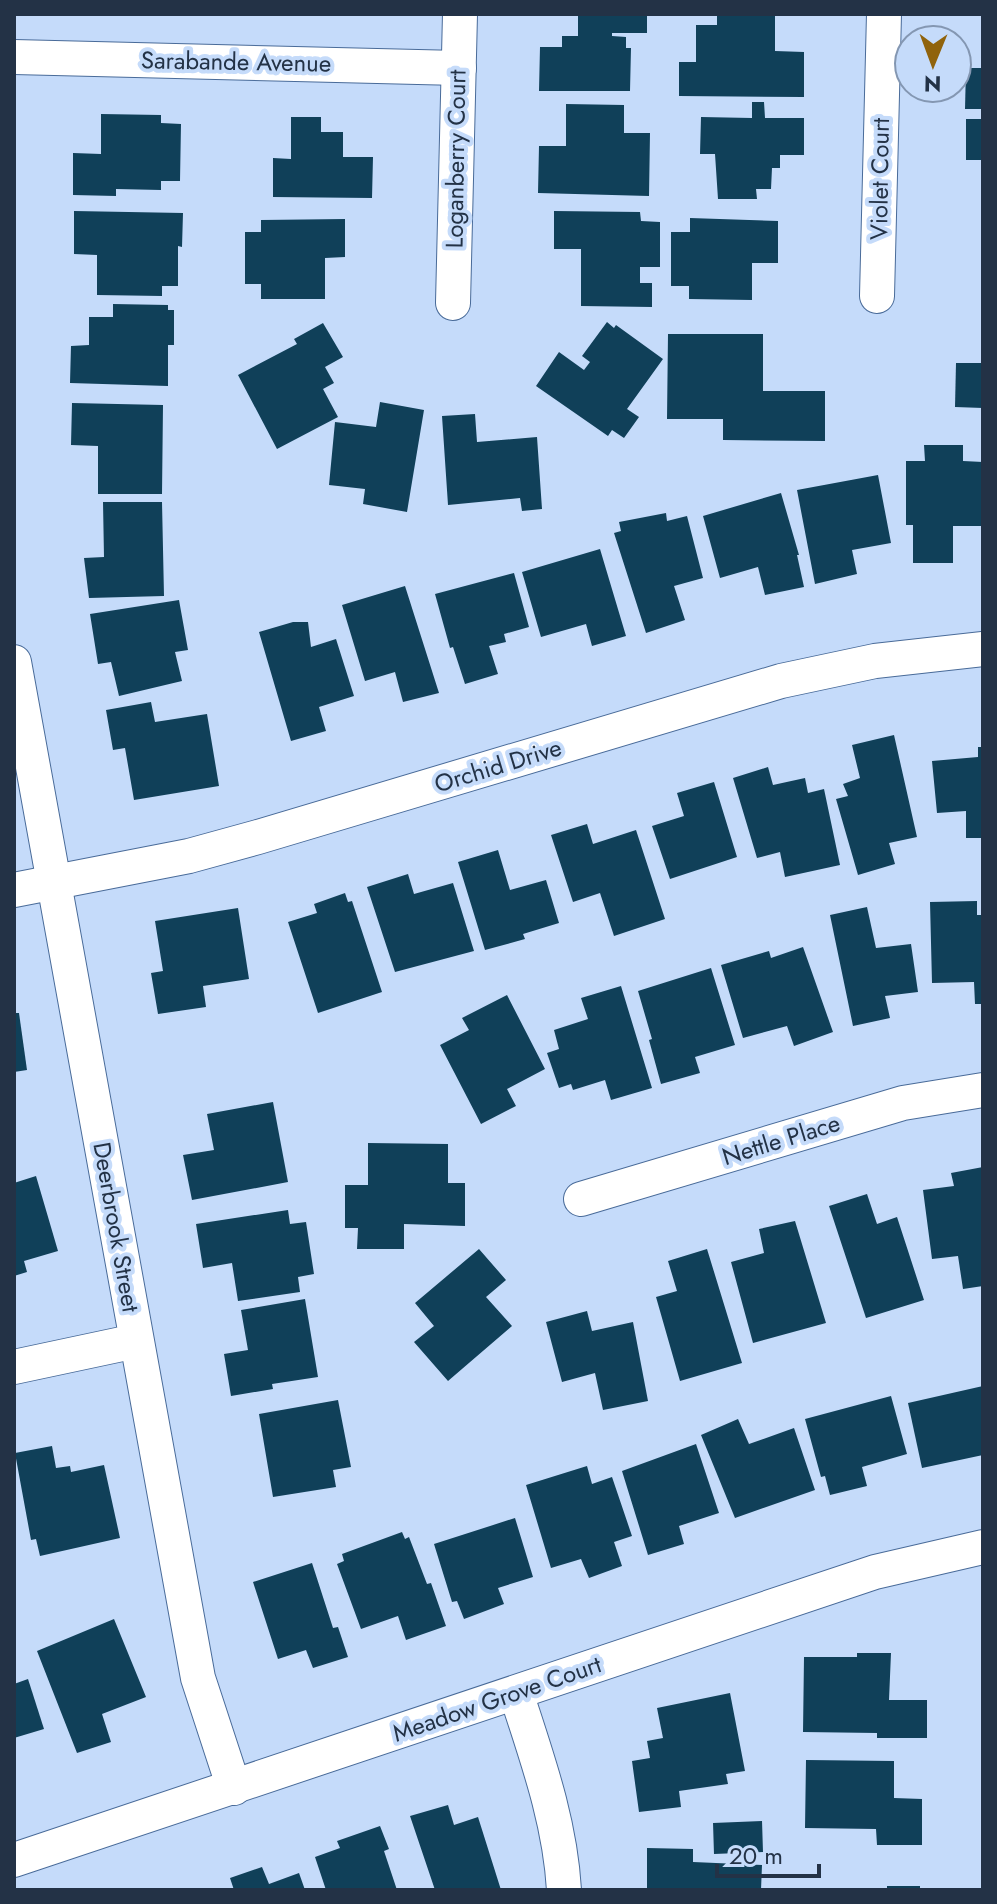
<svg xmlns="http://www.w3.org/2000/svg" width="997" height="1904" font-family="Jost,sans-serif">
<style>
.building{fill:#104059}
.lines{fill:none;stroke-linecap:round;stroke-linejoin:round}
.minor-casing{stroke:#496b99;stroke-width:36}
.minor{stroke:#fff;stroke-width:34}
.labels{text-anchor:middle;stroke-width:8;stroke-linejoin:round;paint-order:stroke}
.street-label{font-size:24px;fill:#233246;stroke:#c5dbfa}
</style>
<rect width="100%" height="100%" fill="#c5dbfa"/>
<g class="building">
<path d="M578,14H647V33H612V36L626,37V48H631L630,91H539L540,47H562V36H578Z"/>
<path d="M717,14H775V51L804,52V97L679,96V62H696V25H717Z"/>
<path d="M966,68H983V109H965Z"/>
<path d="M752,102H764L765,118H804V155H780V168H772L771,189H756L757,199H718L715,154H700L701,117L752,118Z"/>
<path d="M566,104L624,105V133H650L649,196L538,193L539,146H566Z"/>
<path d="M101,114L161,115V123L181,124L180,181H161V190L116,189V196L73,195V153L101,154Z"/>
<path d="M291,117H321V132H343V157H373L372,198L273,197V158L291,159Z"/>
<rect x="966" y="119" width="17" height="41"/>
<path d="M74,211L183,213L182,247L178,246V286H162V296L97,295V255L74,254Z"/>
<path d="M554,211L640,212L641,221L660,222V267H640V283H652V307L581,306V249H554Z"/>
<path d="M690,218L778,221V263H752V300L689,299V286H671V232H690Z"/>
<path d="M345,219V257L325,258V299H261V284H245V232H261V220Z"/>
<path d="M113,304L168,305V310H174V345H168V386L70,383L71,346L89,345V317H113Z"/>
<path d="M607,322L614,328L616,325L663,359L627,409L639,417L624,438L612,430L608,436L536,386L559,352L584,370L590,362L582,356Z"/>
<path d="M323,323L343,357L325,367L334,383L323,389L338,417L277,449L238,375L297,344L294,339Z"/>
<path d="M668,334H763V391H825V441L723,440V419H667Z"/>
<path d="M956,363H983V408L955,407Z"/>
<path d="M380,402L424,410L407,512L363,504L365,489L329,485L335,422L376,427Z"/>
<path d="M72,403L163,405L162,494H98V446L71,445Z"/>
<path d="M475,414L477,442L537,437L542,509L522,511L520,498L448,505L442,416Z"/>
<path d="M924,445H963V461L983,462V526H953V563H913V525H906V461H925Z"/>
<path d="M878,475L891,543L852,550L857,574L815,584L797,490Z"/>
<path d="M781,493L799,555H797L804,587L765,595L758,567L720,578L703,516Z"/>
<path d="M103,502H162L164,596L89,598L84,558L104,557Z"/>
<path d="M666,513L667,521L687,516L703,578L674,586L685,620L646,633L614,533L621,531L619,522Z"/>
<path d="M600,549L626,636L592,646L586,624L541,637L522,572Z"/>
<path d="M514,573L529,627L504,634L506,642L489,646L498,674L465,684L453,647L450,648L435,594Z"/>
<path d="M405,586L439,693L403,702L395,672L365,681L342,605Z"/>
<path d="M179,600L188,650L175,652L182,681L119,696L111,662L98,664L90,614Z"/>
<path d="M293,622H308L311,647L336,639L354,696L319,707L326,731L291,741L259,632Z"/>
<path d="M151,702L155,722L207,714L219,786L134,800L125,748L113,750L106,710Z"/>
<path d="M894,735L917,837L889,843L895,864L858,875L836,799L848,796L843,784L860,778L852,745Z"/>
<path d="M978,747H983V838H966V811L937,813L932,761L978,757Z"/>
<path d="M768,767L773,785L805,778L808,793L824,789L840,865L785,877L780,852L757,858L733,778Z"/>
<path d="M714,782L737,857L670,879L652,826L684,816L677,793Z"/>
<path d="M587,824L593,844L636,830L665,919L614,936L600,893L573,902L551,835Z"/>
<path d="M498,850L510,890L546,880L559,923L523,934L525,939L485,950L458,862Z"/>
<path d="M408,874L414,894L453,883L474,951L395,972L367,887Z"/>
<path d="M345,893L348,902L352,901L382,992L318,1013L288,922L317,913L314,904Z"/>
<path d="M977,901V915H983V1004H975L974,982L932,983L930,902Z"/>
<path d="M867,907L876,948L911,944L918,992L885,996L890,1018L853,1026L830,915Z"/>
<path d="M238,908L249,979L203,986L206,1007L158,1014L151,973L163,971L155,921Z"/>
<path d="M803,947L833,1032L794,1046L787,1026L743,1038L721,965L769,951L771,958Z"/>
<path d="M711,968L735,1045L695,1057L700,1073L661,1084L649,1040L652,1039L638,991Z"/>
<path d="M621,986L652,1088L611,1100L605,1080L573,1090L571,1084L559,1088L547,1053L559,1049L554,1030L588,1019L581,998Z"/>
<path d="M507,995L545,1069L507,1089L516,1106L481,1124L440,1045L469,1030L462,1018Z"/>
<path d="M14,1013H19L27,1070L14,1072Z"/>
<path d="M273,1102L288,1182L192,1200L183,1155L214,1150L207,1114Z"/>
<path d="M368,1143L448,1144V1183H465V1226L404,1224V1249H357L358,1228H345V1185H368Z"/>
<path d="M983,1167V1286L963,1289L958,1256L932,1259L923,1190L954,1186L951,1173Z"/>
<path d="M36,1176L58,1251L24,1261L27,1272L14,1276V1183Z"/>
<path d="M867,1194L877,1224L897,1217L924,1300L866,1318L829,1206Z"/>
<path d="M288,1210L290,1224L306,1222L314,1274L298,1277L300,1292L238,1301L232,1263L203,1268L196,1224Z"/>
<path d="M795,1221L826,1323L753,1343L731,1262L764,1253L759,1229Z"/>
<path d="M479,1249L506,1280L486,1297L512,1326L448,1381L414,1342L434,1326L415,1303Z"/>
<path d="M707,1249L742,1363L680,1381L656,1297L677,1291L668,1261Z"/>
<path d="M305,1299L318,1377L272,1384L273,1389L231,1396L224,1354L248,1350L241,1310Z"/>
<path d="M587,1311L592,1331L633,1322L648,1401L603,1410L595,1373L562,1382L546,1322Z"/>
<path d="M983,1386V1455L922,1468L908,1403Z"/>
<path d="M891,1396L907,1454L862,1467L867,1486L830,1495L825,1476L821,1477L805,1419Z"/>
<path d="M338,1400L351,1467L333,1470L336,1487L273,1497L259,1414Z"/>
<path d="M738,1419L749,1444L794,1428L815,1490L735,1518L701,1435Z"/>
<path d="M696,1444L719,1513L679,1526L684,1544L648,1555L622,1471Z"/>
<path d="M52,1446L56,1468L70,1466L71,1472L104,1465L120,1538L40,1556L36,1539L31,1540L15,1453Z"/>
<path d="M587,1466L592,1484L612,1477L632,1536L614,1542L622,1566L589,1578L581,1559L551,1568L526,1485Z"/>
<path d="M515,1518L533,1577L498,1588L504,1604L464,1619L457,1601L452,1602L434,1544Z"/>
<path d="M402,1532L405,1539L409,1537L427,1584L431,1583L446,1626L406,1640L398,1616L361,1629L337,1564L344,1561L342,1554Z"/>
<path d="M312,1563L333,1628L338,1627L348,1657L313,1668L306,1650L278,1659L253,1582Z"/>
<path d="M114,1619L146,1697L102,1714L111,1742L77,1753L37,1651Z"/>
<path d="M857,1653H891L889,1700H927V1738H877V1733L803,1732L804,1657H857Z"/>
<path d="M28,1679L44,1729L14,1738V1684Z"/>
<path d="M730,1693L745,1771L726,1774L728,1784L679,1791L681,1807L639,1812L632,1761L650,1758L647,1741L663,1738L657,1708Z"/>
<path d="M806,1760L894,1761V1798L922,1799V1845H877L876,1829L805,1828Z"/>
<path d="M448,1805L454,1825L478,1817L501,1890H435L410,1816Z"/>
<path d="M762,1821L763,1852L714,1854L713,1823Z"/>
<path d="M380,1826L389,1849L384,1851L397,1890H326L315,1857L340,1848L337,1841Z"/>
<path d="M647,1848L693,1849V1862L762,1865L761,1890H647Z"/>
<path d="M262,1867L269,1884L299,1873L305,1890H234L230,1878Z"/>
<rect x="887" y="1886" width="33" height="4"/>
</g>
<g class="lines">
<defs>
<g id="minor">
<path d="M14,57L459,68"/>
<path d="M877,296L884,14"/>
<path d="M453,303L460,14"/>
<path d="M14,662L198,1678L234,1788"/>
<path d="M14,890L189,856L258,837L781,681L875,661L983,649"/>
<path d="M581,1199L903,1103L983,1090"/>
<path d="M14,1367L136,1341"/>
<path d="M516,1693C537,1758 560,1821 564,1890"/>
<path d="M14,1860L875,1572L983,1547"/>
</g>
</defs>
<use href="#minor" class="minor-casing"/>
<use href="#minor" class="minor"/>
</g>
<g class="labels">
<g class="street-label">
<text transform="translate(236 62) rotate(1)" y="8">Sarabande Avenue</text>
<text transform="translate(456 159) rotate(-89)" y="8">Loganberry Court</text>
<text transform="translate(880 179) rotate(-89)" y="8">Violet Court</text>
<text transform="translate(498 766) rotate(-17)" y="8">Orchid Drive</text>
<text transform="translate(781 1140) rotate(-17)" y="8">Nettle Place</text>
<text transform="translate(116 1227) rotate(80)" y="8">Deerbrook Street</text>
<text transform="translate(497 1699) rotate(-19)" y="8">Meadow Grove Court</text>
</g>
</g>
<rect width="997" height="1904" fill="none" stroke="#233246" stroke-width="32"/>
<g transform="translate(933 64) rotate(181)"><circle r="38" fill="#c5dbfa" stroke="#8497b2" stroke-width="2"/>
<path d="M0-6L14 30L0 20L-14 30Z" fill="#90630c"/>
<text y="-12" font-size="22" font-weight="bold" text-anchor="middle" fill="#233246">N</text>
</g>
<path d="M717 1864v12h102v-12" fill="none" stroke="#233246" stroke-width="4"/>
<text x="729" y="1864" font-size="24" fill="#233246" stroke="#c5dbfa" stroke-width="6" paint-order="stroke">20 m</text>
</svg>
